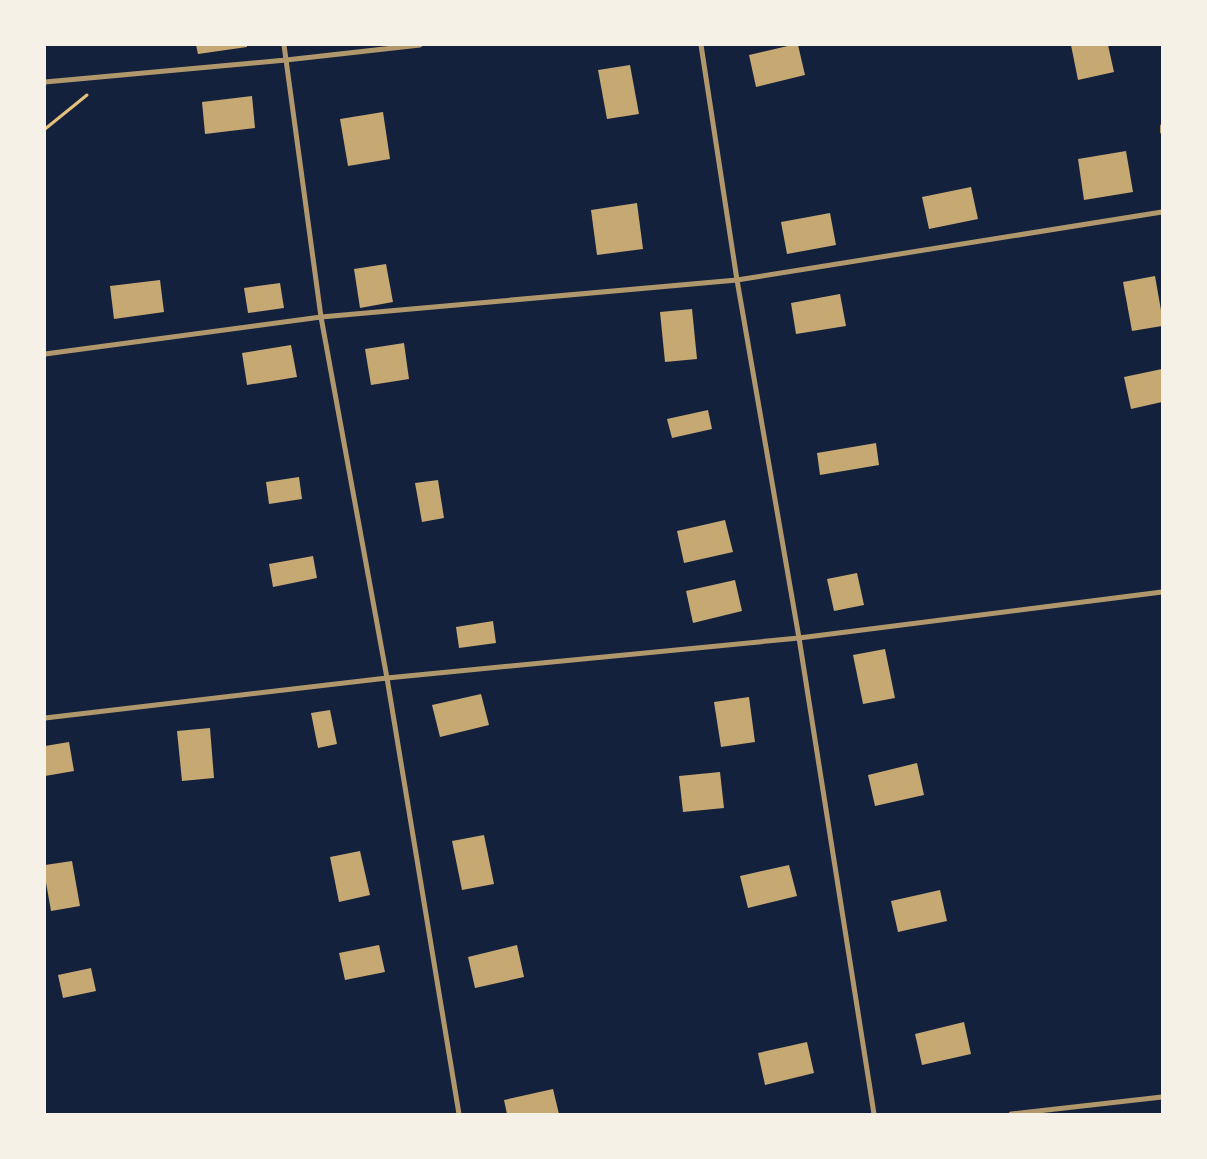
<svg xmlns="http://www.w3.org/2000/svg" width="1207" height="1159" font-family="Lato,sans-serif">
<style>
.building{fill:#c6a872}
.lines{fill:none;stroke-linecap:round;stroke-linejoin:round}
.path{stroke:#e5c07b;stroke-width:3}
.service{stroke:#b1986c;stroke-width:4}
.minor{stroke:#b1986c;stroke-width:5}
</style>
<rect width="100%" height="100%" fill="#14213d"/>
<g class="building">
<path d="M196,45H247V47L198,54Z"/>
<path d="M792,45H798L805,75L756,87L749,55Z"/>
<path d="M1071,45H1108L1114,72L1078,80Z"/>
<path d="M630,65L639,114L607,119L598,70Z"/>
<path d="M252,96L255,128L205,134L202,102Z"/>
<path d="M383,112L390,159L348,166L340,119Z"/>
<path d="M1126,151L1133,192L1084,200L1078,159Z"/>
<path d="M971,187L978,219L929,229L922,197Z"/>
<path d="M637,203L643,249L597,255L591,210Z"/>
<path d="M830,213L836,245L787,254L781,222Z"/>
<path d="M386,264L393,302L360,308L354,269Z"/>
<path d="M1155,276L1162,316V326L1132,331L1123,282Z"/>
<path d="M160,280L164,312L114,319L110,286Z"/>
<path d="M280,283L284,308L248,313L244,288Z"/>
<path d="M840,294L846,326L796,334L791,303Z"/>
<path d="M692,309L697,359L665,362L660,312Z"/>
<path d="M404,343L409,379L371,385L365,349Z"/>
<path d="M291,345L297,377L247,385L242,353Z"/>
<path d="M1162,369V402L1131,409L1124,377Z"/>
<path d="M708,410L712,429L672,438L667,419Z"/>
<path d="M876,443L879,465L820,475L817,453Z"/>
<path d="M299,477L302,499L269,504L266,482Z"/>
<path d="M438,480L444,518L422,522L415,483Z"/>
<path d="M725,520L733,552L684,563L677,531Z"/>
<path d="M313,556L317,578L273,587L269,564Z"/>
<path d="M857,573L864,605L834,611L827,579Z"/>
<path d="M735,580L742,611L693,623L686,591Z"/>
<path d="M493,621L496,643L459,648L456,627Z"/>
<path d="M885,649L895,698L863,704L853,655Z"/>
<path d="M481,694L489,725L440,737L432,705Z"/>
<path d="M749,697L755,742L721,747L714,702Z"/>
<path d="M330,710L337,744L318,748L311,713Z"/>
<path d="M210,728L214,778L182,781L177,731Z"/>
<path d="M69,742L74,771L45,776V746Z"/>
<path d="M917,763L924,795L875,806L868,775Z"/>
<path d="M720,772L724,808L683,812L679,776Z"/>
<path d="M484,835L494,884L462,890L452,841Z"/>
<path d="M360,851L370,895L339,902L330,857Z"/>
<path d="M72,861L80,906L51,911L45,877V865Z"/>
<path d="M789,865L797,896L748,908L740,876Z"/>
<path d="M940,890L947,921L898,932L891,901Z"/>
<path d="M379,945L385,972L345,980L339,953Z"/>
<path d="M517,945L524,977L475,988L468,957Z"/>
<path d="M91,968L96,991L63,998L58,975Z"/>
<path d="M964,1022L971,1054L922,1065L915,1034Z"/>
<path d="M807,1042L814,1073L765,1085L758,1053Z"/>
<path d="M553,1089L559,1114H507L504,1100Z"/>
</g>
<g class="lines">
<path class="path" d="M45,129L87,95"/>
<path class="service" d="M1162,126V132"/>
<g class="minor">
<path d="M284,45L321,317L387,678L459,1114"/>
<path d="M701,45L737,280L799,638L874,1114"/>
<path d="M45,82L286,60L420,45"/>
<path d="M45,354L321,317L737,280L1162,212"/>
<path d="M45,718L387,678L799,638L1162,592"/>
<path d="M1011,1114L1162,1097"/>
</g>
</g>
<rect width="1207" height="1159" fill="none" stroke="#f6f1e7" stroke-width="92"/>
</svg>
